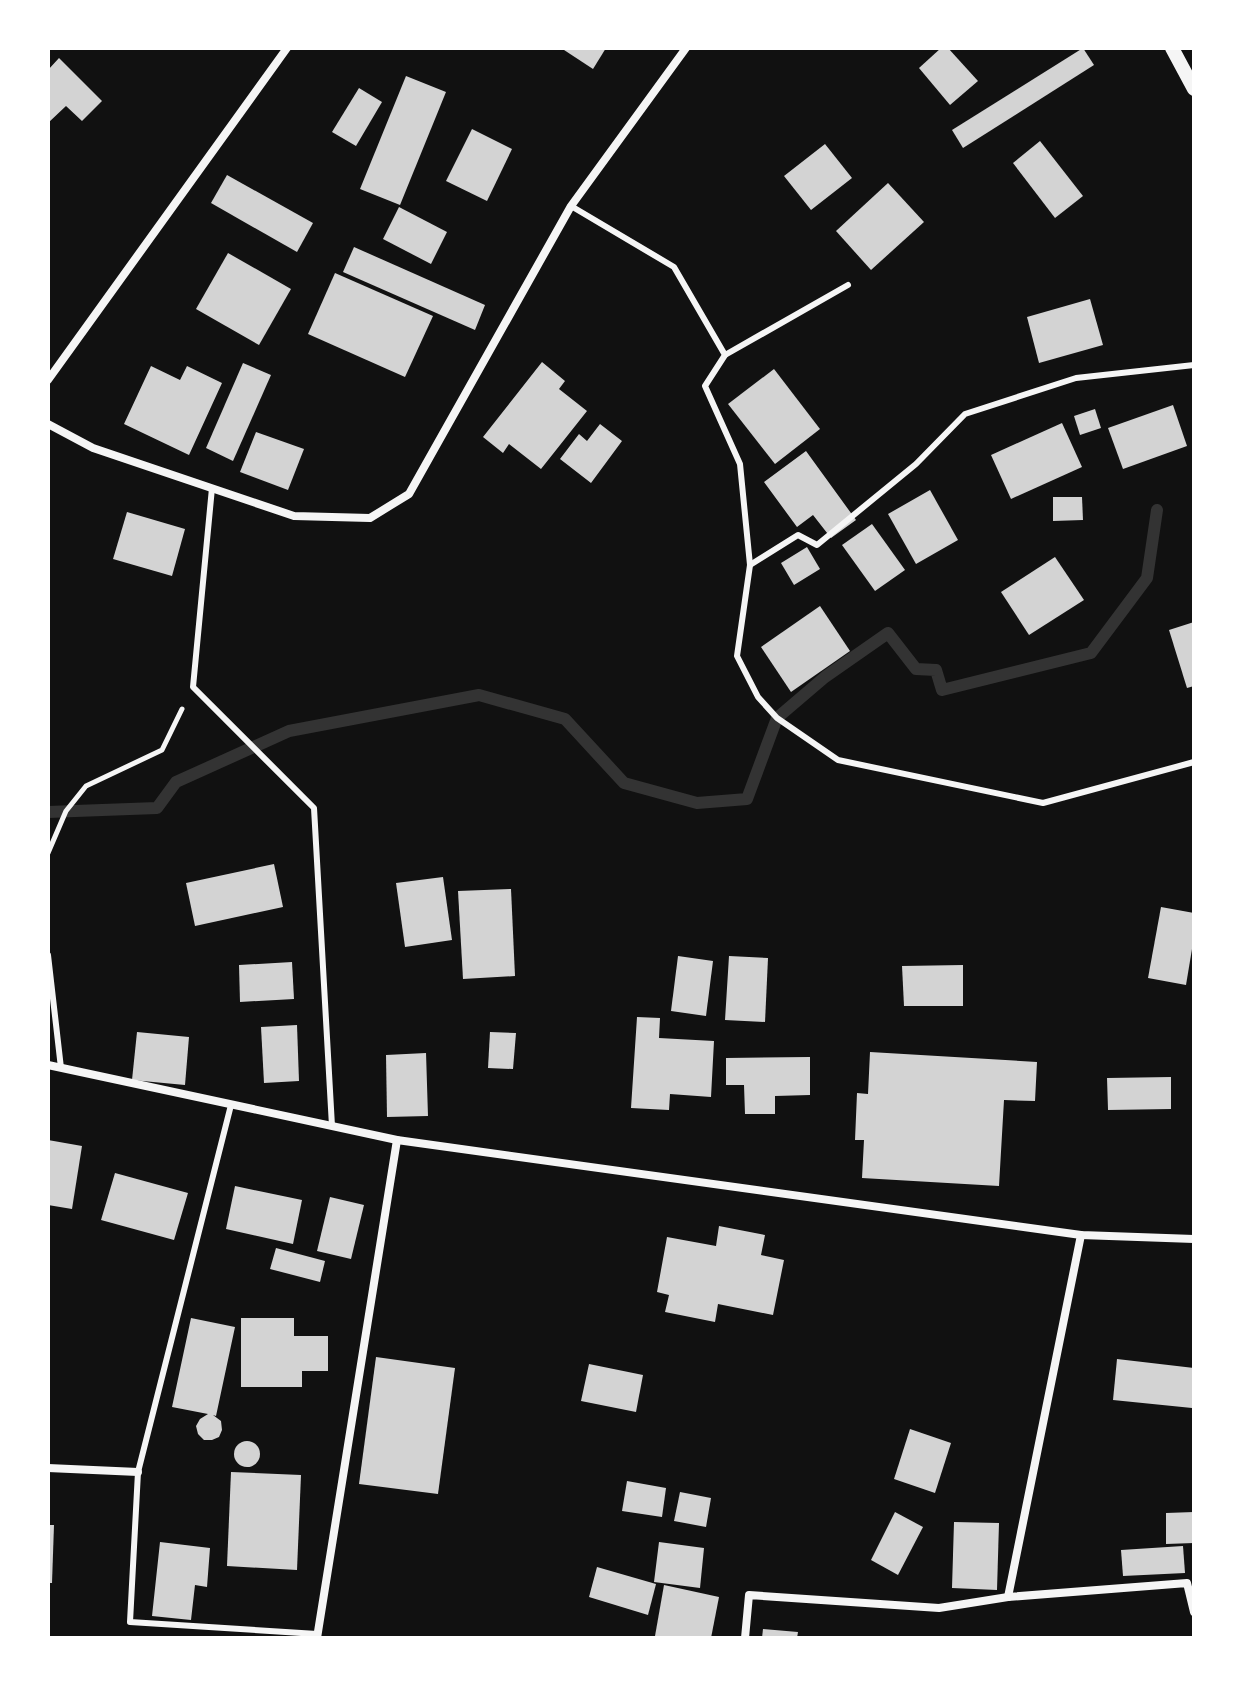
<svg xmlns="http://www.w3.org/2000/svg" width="1242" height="1686" font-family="Ubuntu,sans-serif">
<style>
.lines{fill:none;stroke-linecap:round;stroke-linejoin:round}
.stream{stroke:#333;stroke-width:12}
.building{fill:#d3d3d3}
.path{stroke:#f5f5f5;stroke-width:5}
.service{stroke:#f5f5f5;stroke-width:6}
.minor{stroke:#f5f5f5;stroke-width:8}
.tertiary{stroke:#f5f5f5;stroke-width:14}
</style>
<rect width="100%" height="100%" fill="#111"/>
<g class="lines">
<path class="stream" d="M48,812L157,808L176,782L289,731L479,695L565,719L624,783L697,803L747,799L777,718L825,677L888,633L916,669L936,670L942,690L1091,653L1147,578L1157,510"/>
</g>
<g class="building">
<path d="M561,48H606L593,69Z"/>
<path d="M941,48H948L978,81L950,105L919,68Z"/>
<path d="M1083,48L1094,65L963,148L952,130Z"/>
<path d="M59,58L102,101L82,121L66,106L48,123V70Z"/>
<path d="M406,76L446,92L400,205L360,189Z"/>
<path d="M359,88L382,102L356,146L332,132Z"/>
<path d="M472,129L512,149L487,201L446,181Z"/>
<path d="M1040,141L1083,196L1055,218L1013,163Z"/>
<path d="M825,144L852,178L811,210L784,176Z"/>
<path d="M227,175L313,223L297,252L211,203Z"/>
<path d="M888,183L924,222L871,270L836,231Z"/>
<path d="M399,207L447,232L431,264L383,239Z"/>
<path d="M354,247L485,305L475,330L343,272Z"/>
<path d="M228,253L291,289L259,345L196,309Z"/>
<path d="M335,273L433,316L405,377L308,334Z"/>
<path d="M1090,299L1103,345L1039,363L1027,317Z"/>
<path d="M542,362L565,381L559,389L587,411L541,469L509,444L503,453L483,437Z"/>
<path d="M243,363L271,375L233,461L206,448Z"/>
<path d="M151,366L180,380L187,366L222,383L189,455L124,424Z"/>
<path d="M774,369L820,429L775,464L728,404Z"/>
<path d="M1173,405L1187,446L1123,469L1108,428Z"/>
<path d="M1095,409L1101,428L1080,435L1074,416Z"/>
<path d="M1062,423L1082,467L1011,499L991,455Z"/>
<path d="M600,424L622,441L591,483L560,459L579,434L587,441Z"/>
<path d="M256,432L304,449L288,490L240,472Z"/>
<path d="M806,451L856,520L831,538L813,515L797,527L764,482Z"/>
<path d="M930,490L958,540L916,564L888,514Z"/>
<path d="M1053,497H1082L1083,520L1053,521Z"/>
<path d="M127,512L185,529L172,576L113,559Z"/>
<path d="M872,524L905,570L875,591L842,545Z"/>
<path d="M807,547L820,569L794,585L781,563Z"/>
<path d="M1055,557L1084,600L1029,635L1001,592Z"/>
<path d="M820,606L850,651L791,692L761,647Z"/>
<path d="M1194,622V686L1187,688L1169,630Z"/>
<path d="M274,864L283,907L195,926L186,883Z"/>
<path d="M443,877L452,940L405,947L396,883Z"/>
<path d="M511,889L515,976L463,979L458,891Z"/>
<path d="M1161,907L1194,913V937L1186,985L1148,978Z"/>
<path d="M678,956L713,961L706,1016L671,1011Z"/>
<path d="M729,956L768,958L765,1022L725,1020Z"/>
<path d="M292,962L294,999L240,1002L239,965Z"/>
<path d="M963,965V1006H904L902,966Z"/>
<path d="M637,1017L660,1018L659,1038L714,1041L711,1097L670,1094L669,1110L631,1108Z"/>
<path d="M297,1025L299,1081L264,1083L261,1027Z"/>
<path d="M137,1032L189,1037L185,1085L132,1080Z"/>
<path d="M490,1032L516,1033L513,1069L488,1068Z"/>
<path d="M870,1052L1037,1062L1035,1101L1004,1100L999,1186L862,1178L864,1140H855L857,1093L868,1094Z"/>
<path d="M426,1053L428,1116L387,1117L386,1055Z"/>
<path d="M810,1057V1095L775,1096V1114H745L744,1085H726V1058Z"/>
<path d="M1171,1077V1109L1108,1110L1107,1078Z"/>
<path d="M48,1140L82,1146L72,1209L48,1205Z"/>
<path d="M115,1173L188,1193L174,1240L101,1220Z"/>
<path d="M235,1186L302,1200L293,1244L226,1229Z"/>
<path d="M330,1197L364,1205L351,1259L317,1251Z"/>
<path d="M719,1226L765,1235L761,1255L784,1260L773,1315L718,1304L715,1322L665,1312L669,1295L657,1292L667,1237L716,1246Z"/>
<path d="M276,1248L325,1261L320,1282L270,1269Z"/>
<path d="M191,1318L235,1327L216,1416L213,1415L221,1421L222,1430L219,1437L212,1440H204L198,1434L196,1426L200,1419L208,1414L172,1407Z"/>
<path d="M241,1318H294V1336H328V1371H302V1387H241Z"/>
<path d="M376,1357L455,1368L438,1494L359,1484Z"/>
<path d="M1117,1359L1194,1368L1192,1408L1113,1400Z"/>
<path d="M589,1364L643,1375L636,1412L581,1401Z"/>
<path d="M910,1429L951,1443L935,1493L894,1479Z"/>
<circle cx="247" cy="1454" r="13"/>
<path d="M231,1472L301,1475L297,1570L227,1566Z"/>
<path d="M627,1481L666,1488L662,1517L622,1511Z"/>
<path d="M680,1492L711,1498L706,1527L674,1521Z"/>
<path d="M895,1512L923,1527L898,1575L871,1560Z"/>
<path d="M1194,1512V1543L1166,1544V1513Z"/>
<path d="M954,1522L999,1523L997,1590L952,1588Z"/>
<path d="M48,1525H54L52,1583H48Z"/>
<path d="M160,1542L210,1548L207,1587L195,1585L191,1620L152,1616Z"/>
<path d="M659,1542L704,1548L700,1588L654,1582Z"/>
<path d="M1183,1546L1185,1573L1123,1576L1121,1550Z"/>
<path d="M597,1567L656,1584L648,1615L589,1597Z"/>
<path d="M664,1585L719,1597L711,1638H666L655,1636Z"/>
<path d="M763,1629L798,1632L797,1638H762Z"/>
</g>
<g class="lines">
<path class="path" d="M48,853L66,811L86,786L162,750L182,709"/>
<g class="service">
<path d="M571,206L674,267L725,355L705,386L740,464L750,565"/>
<path d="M725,355L848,285"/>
<path d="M1194,365L1076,378L965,414L916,464L817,545L798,535L750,565L737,656L758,697L777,718L838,760L1043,803L1194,762"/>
<path d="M212,488L193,687L314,808L332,1126"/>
<path d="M48,955L61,1068"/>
<path d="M231,1105L138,1472L130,1622L317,1634"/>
</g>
<g class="minor">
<path d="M48,380L287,48"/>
<path d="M48,424L93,448L294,516L370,518L409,494L571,206L686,48"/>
<path d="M48,1065L397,1140L1081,1235L1194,1239"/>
<path d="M48,1468L138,1472"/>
<path d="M1008,1597L1081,1235"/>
<path d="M317,1638L397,1140"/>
<path d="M745,1638L749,1595L939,1608L1008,1597L1187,1583L1194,1612"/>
</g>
<path class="tertiary" d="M1172,48L1194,89"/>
</g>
<rect width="1242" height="1686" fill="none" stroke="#ffffff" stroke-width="100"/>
</svg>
